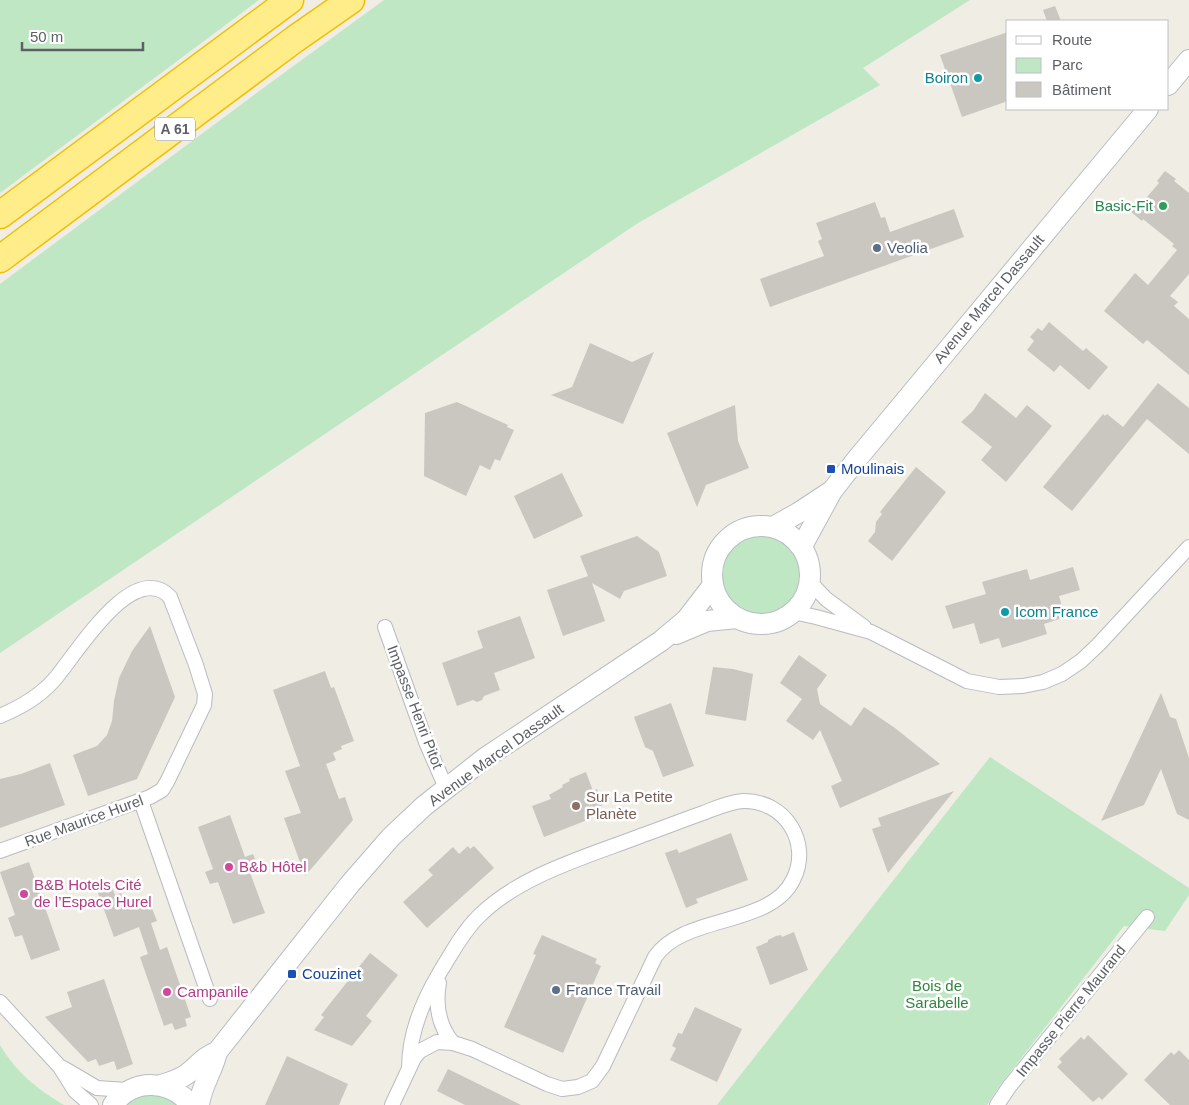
<svg xmlns="http://www.w3.org/2000/svg" width="1189" height="1105" font-family="Helvetica,sans-serif">
<style>
.green{fill:#bfe7c3}
.building{fill:#cac7c1}
.lines{fill:none;stroke-linecap:round;stroke-linejoin:round}
.street-casing{stroke:#b9bbc0;stroke-width:16}
.secondary-casing{stroke:#b9bcc2;stroke-width:22}
.highway-casing{stroke:#f2bf00;stroke-width:29}
.street{stroke:#fff;stroke-width:14}
.secondary{stroke:#fff;stroke-width:20}
.highway{stroke:#ffed8a;stroke-width:26}
.culture-dot{fill:#0f9aa8;stroke:#fff;stroke-width:2}
.leisure-dot{fill:#2e9e5b;stroke:#fff;stroke-width:2}
.service-dot{fill:#5c6f8a;stroke:#fff;stroke-width:2}
.transit-dot{fill:#1a4fb4;stroke:#fff;stroke-width:2}
.education-dot{fill:#8d6e63;stroke:#fff;stroke-width:2}
.hotel-dot{fill:#d1479c;stroke:#fff;stroke-width:2}
.labels{text-anchor:middle;stroke-width:5;stroke-linejoin:round;paint-order:stroke}
.shield{fill:#fff;stroke:#8d8f93;stroke-width:1}
.shield-label{font-size:14px;font-weight:bold;fill:#5c5f65}
.culture-label{font-size:15px;fill:#0d838f;stroke:#fff;text-anchor:end}
.leisure-label{font-size:15px;fill:#27864d;stroke:#fff;text-anchor:end}
.service-label{font-size:15px;fill:#4e5e75;stroke:#fff;text-anchor:start}
.street-label{font-size:15px;fill:#5c5f65;stroke:#fff}
.transit-label{font-size:15px;fill:#164399;stroke:#fff;text-anchor:start}
.education-label{font-size:15px;fill:#785e54;stroke:#fff;text-anchor:start}
.hotel-label{font-size:15px;fill:#b23c85;stroke:#fff;text-anchor:start}
.park-label{font-size:15px;fill:#32853f;stroke:#fff}
</style>
<rect width="100%" height="100%" fill="#efede4"/>
<g class="green">
<path d="M0,0H259L0,193Z"/>
<path d="M384,0H970L863,68L880,85L638,223L0,653V284L262,89Z"/>
<circle cx="761" cy="574" r="40"/>
<path d="M990,757L1189,888V895L1165,931L1124,926L998,1088L987,1105H717Z"/>
<path d="M0,1045C16,1072 37,1089 64,1105H0Z"/>
<path d="M145,1094L164,1095L180,1105H124L127,1102Z"/>
</g>
<g class="building">
<path d="M1055,6L1061,21H1047L1043,10Z"/>
<path d="M1008,32V101L962,117L940,55Z"/>
<path d="M1165,171L1176,179L1174,181L1189,193V274L1170,296L1178,302L1174,306L1189,319V375L1147,340L1143,344L1104,311L1135,273L1148,285L1177,250L1172,246L1174,244L1143,219L1142,221L1131,212L1139,202L1141,204L1159,183L1157,181Z"/>
<path d="M875,202L881,218L885,217L890,232L954,209L964,237L770,307L760,279L824,256L818,241L822,239L816,223Z"/>
<path d="M1049,322L1083,351L1086,348L1108,367L1089,390L1060,365L1054,372L1027,350L1034,341L1030,337L1038,328L1042,331Z"/>
<path d="M590,343L632,362L654,352L623,424L551,395L572,387Z"/>
<path d="M1158,383L1189,408V454L1147,419L1072,511L1043,487L1103,414L1105,416L1107,414L1123,427Z"/>
<path d="M985,393L1016,418L1027,405L1052,426L1006,482L981,460L992,447L961,422L973,411Z"/>
<path d="M457,402L508,425L507,427L514,430L500,461L495,459L490,470L480,465L466,496L424,476L425,413Z"/>
<path d="M735,405L738,441L749,468L706,485L697,507L667,433Z"/>
<path d="M916,467L946,492L892,561L868,541L875,532L876,522L882,514L880,512Z"/>
<path d="M562,473L583,516L534,539L514,496Z"/>
<path d="M637,536L659,552L667,576L624,591L620,599L592,583L605,621L563,636L547,590L588,576L580,556Z"/>
<path d="M1073,567L1080,590L1059,596L1065,617L1044,624L1047,634L1002,648L999,638L980,644L974,623L953,629L945,606L986,594L982,582L1027,569L1030,580Z"/>
<path d="M520,616L535,658L494,673L500,690L484,696L482,700L477,702L473,700L457,706L442,663L483,648L477,631Z"/>
<path d="M150,626L175,697L137,779L88,796L73,755L97,746L107,735L112,721L114,701L119,678L132,651Z"/>
<path d="M799,655L827,675L817,689L820,704L851,726L864,707L895,728L940,764L840,808L831,786L842,781L820,730L813,740L786,721L802,699L780,683Z"/>
<path d="M713,667L733,669L753,674L746,721L705,714Z"/>
<path d="M325,671L331,688L334,687L354,741L341,746L342,749L333,753L336,760L326,764L339,799L345,797L353,820L305,876L284,818L301,813L285,771L300,766L273,690Z"/>
<path d="M1161,693L1170,717L1176,719L1189,758V820L1177,814L1161,769L1144,805L1101,821Z"/>
<path d="M671,703L694,766L663,777L653,751L645,747L634,717Z"/>
<path d="M50,763L65,805L0,828V779L21,774Z"/>
<path d="M586,772L593,791L597,789L603,805L596,808L600,815L544,837L532,806L551,799L549,795L563,787L562,785L570,781L569,779Z"/>
<path d="M954,791L888,873L872,829L881,826L878,818Z"/>
<path d="M230,815L245,857L253,854L258,867L249,870L265,913L233,924L218,882L210,884L205,872L213,869L198,827Z"/>
<path d="M731,833L748,880L696,899L698,903L686,908L665,853L677,849L679,853Z"/>
<path d="M468,846L470,849L474,846L494,868L427,928L403,902L433,875L428,870L453,847L459,854Z"/>
<path d="M29,862L60,950L31,960L22,935L15,937L8,918L15,915L0,872Z"/>
<path d="M112,888L115,895L121,893L126,909L143,903L145,908L151,906L157,921L151,923L160,950L167,947L191,1017L185,1019L187,1026L175,1030L172,1023L164,1026L140,957L148,954L139,927L114,937L98,893Z"/>
<path d="M794,932L808,970L770,985L756,947L768,942V940L776,936L781,935L782,937Z"/>
<path d="M542,935L597,959L595,963L601,966L563,1053L504,1027L536,955L533,954Z"/>
<path d="M370,953L398,975L366,1016L372,1021L352,1046L314,1030L324,1017L321,1015Z"/>
<path d="M104,979L133,1064L117,1070L114,1061L99,1066L96,1059L88,1062L45,1017L72,1007L67,992Z"/>
<path d="M695,1007L742,1029L717,1082L670,1060L676,1048L672,1046L678,1033L682,1034Z"/>
<path d="M1088,1035L1128,1074L1102,1100L1099,1097L1093,1102L1057,1067L1062,1062L1059,1059L1081,1037L1084,1040Z"/>
<path d="M1179,1050L1189,1060V1105H1170L1144,1080L1171,1052L1174,1055Z"/>
<path d="M287,1056L348,1084L339,1105H265Z"/>
<path d="M448,1069L521,1105H465L437,1091Z"/>
</g>
<g class="lines">
<defs>
<g id="street">
<path d="M810,582L826,599L864,627"/>
<path d="M793,612L816,617L871,632L967,681L999,687L1023,686L1043,682L1062,674L1081,661L1098,645L1189,547"/>
<path d="M385,627L426,742L446,788"/>
<path d="M0,716C21,707 39,697 54,680C74,658 132,558 170,597L196,665L205,694L204,705L167,782L162,790L150,797L0,851"/>
<path d="M141,801L210,999"/>
<path d="M439,983C435,1005 438,1025 453,1043"/>
<path d="M0,1002L60,1067L75,1091L91,1105"/>
<path d="M63,1068L97,1088L127,1090"/>
<path d="M392,1105L414,1058L420,1051L437,1042L453,1043L472,1049L547,1084L562,1089L578,1087L592,1081L603,1066L655,957C684,914 770,927 793,880C812,843 785,800 743,801C729,802 716,808 703,813C683,820 663,828 643,835C589,856 519,875 478,917C462,933 452,953 440,972C422,1002 409,1034 409,1068"/>
<path d="M997,1105L1009,1087L1147,917"/>
</g>
<g id="secondary">
<path d="M1168,85L1189,60"/>
<circle cx="761" cy="575" r="49"/>
<path d="M773,527L798,513L830,492"/>
<path d="M802,546L832,491L857,459L1148,109"/>
<path d="M676,634L707,621L737,618"/>
<path d="M161,1085C171,1082 179,1080 187,1074C198,1066 204,1056 217,1052"/>
<path d="M113,1105C133,1077 171,1080 191,1105"/>
<path d="M199,1105C201,1086 213,1071 217,1052L350,884L391,837L424,806L485,758L661,641L686,620L713,585"/>
</g>
<g id="highway">
<path d="M0,215L290,0"/>
<path d="M0,259L295,39L351,0"/>
</g>
</defs>
<use href="#street" class="street-casing"/>
<use href="#secondary" class="secondary-casing"/>
<use href="#highway" class="highway-casing"/>
<use href="#street" class="street"/>
<use href="#secondary" class="secondary"/>
<use href="#highway" class="highway"/>
</g>
<g class="culture-dot">
<circle cx="978" cy="78" r="5"/>
<circle cx="1005" cy="612" r="5"/>
</g>
<circle class="leisure-dot" cx="1163" cy="206" r="5"/>
<g class="service-dot">
<circle cx="877" cy="248" r="5"/>
<circle cx="556" cy="990" r="5"/>
</g>
<g class="transit-dot">
<rect x="826" y="464" width="10" height="10" rx="2.5"/>
<rect x="287" y="969" width="10" height="10" rx="2.5"/>
</g>
<circle class="education-dot" cx="576" cy="806" r="5"/>
<g class="hotel-dot">
<circle cx="229" cy="867" r="5"/>
<circle cx="24" cy="894" r="5"/>
<circle cx="167" cy="992" r="5"/>
</g>
<g class="labels">
<rect class="shield" x="155" y="117.5" width="40" height="23" rx="4"/>
<g class="shield-label">
<text x="175" y="134">A 61</text>
</g>
<g class="culture-label">
<text x="968" y="83">Boiron</text>
<text x="1015" y="617" text-anchor="start">Icom France</text>
</g>
<g class="leisure-label">
<text x="1153" y="211">Basic-Fit</text>
</g>
<g class="service-label">
<text x="887" y="253">Veolia</text>
<text x="566" y="995">France Travail</text>
</g>
<g class="street-label">
<text transform="translate(989 299) rotate(-50)" y="5">Avenue Marcel Dassault</text>
<text transform="translate(415 707) rotate(69)" y="5">Impasse Henri Pitot</text>
<text transform="translate(496 755) rotate(-36)" y="5">Avenue Marcel Dassault</text>
<text transform="translate(84 821) rotate(-20)" y="5">Rue Maurice Hurel</text>
<text transform="translate(1071 1011) rotate(-51)" y="5">Impasse Pierre Maurand</text>
</g>
<g class="transit-label">
<text x="841" y="474">Moulinais</text>
<text x="302" y="979">Couzinet</text>
</g>
<g class="education-label">
<text x="586" y="802">Sur La Petite<tspan x="586" dy="17">Planète</tspan></text>
</g>
<g class="hotel-label">
<text x="239" y="872">B&amp;b Hôtel</text>
<text x="34" y="890">B&amp;B Hotels Cité<tspan x="34" dy="17">de l’Espace Hurel</tspan></text>
<text x="177" y="997">Campanile</text>
</g>
<g class="park-label">
<text x="937" y="991">Bois de<tspan x="937" dy="17">Sarabelle</tspan></text>
</g>
</g>
<rect x="1006" y="20" width="162" height="90" fill="#ffffff" stroke="#bebfc1"/>
<rect x="1016" y="36" width="25" height="8" fill="#ffffff" stroke="#bebfc1"/>
<text x="1052" y="45" font-size="15" fill="#5c5f65">Route</text>
<rect x="1016" y="58" width="25" height="15" fill="#bfe7c3" stroke="#bebfc1"/>
<text x="1052" y="70" font-size="15" fill="#5c5f65">Parc</text>
<rect x="1016" y="82" width="25" height="15" fill="#cac7c1" stroke="#bebfc1"/>
<text x="1052" y="95" font-size="15" fill="#5c5f65">Bâtiment</text>
<path d="M22 42v8h121v-8" fill="none" stroke="#5c5f65" stroke-width="2.5"/>
<text x="30" y="42" font-size="15" fill="#5c5f65" stroke="#ffffff" stroke-width="4" paint-order="stroke">50 m</text>
</svg>
